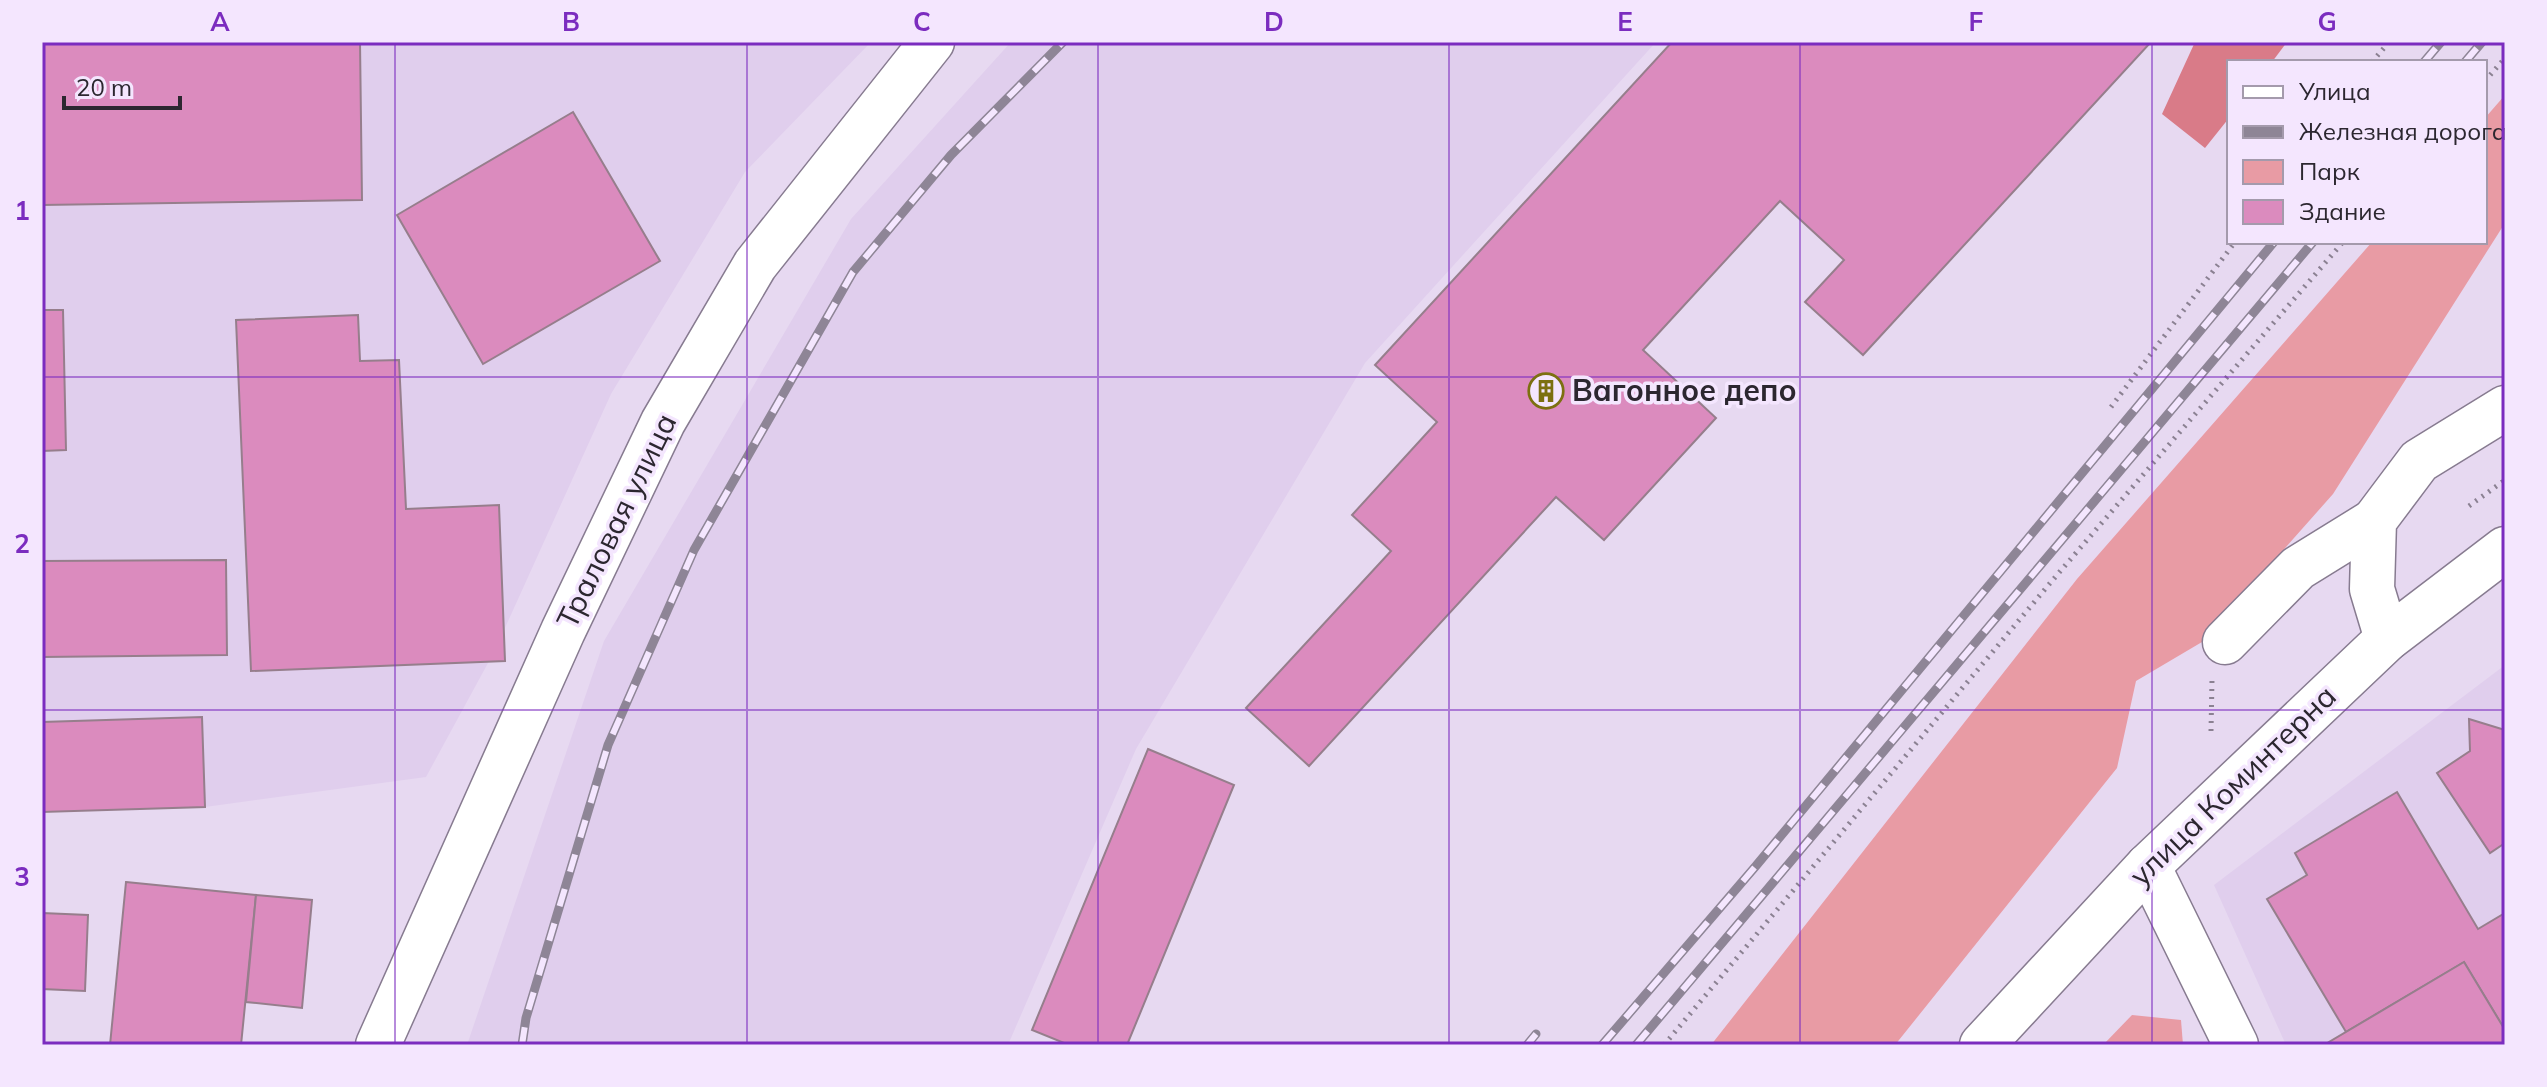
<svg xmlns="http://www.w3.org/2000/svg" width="2547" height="1087" font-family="Mulish,sans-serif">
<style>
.built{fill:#e0ceed}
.green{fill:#e89ba4}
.forest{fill:#d97b88}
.building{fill:#db8bbe;stroke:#967e8c;stroke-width:2}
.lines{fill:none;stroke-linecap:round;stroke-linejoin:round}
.minor-casing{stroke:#877b90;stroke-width:47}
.major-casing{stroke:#877b90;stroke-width:47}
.path{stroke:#8b8192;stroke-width:5;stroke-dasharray:2 6;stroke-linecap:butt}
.minor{stroke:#fff;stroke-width:44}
.major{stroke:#fff;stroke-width:44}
.rail-casing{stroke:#8e8596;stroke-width:9}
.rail{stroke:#f4e6fe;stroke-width:6;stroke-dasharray:18;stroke-linecap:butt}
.grid{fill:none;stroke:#7b2cbf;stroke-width:2;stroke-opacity:0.55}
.labels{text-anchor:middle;stroke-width:7;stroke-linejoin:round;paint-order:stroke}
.poi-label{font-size:30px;font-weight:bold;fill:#2c2730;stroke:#f4e6fe;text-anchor:start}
.street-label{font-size:30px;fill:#2c2730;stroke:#f4e6fe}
.neatline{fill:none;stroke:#7b2cbf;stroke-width:3}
.grid-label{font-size:26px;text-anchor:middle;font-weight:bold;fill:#7b2cbf}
</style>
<rect width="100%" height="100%" fill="#e7d9f1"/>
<g class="built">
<path d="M42,42H871L745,172L611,394L494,652L426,777L205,807L42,812Z"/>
<path d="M1011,42H1656L1365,363L1136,749L1008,1045H467L604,641L851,219Z"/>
<path d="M2505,665V1045H2286L2214,885Z"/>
</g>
<g class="green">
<path d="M2505,95V223L2333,494L2202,642L2136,681L2117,768L1895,1045H1711L2077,579L2372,242H2485V118Z"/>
<path d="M2132,1015L2181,1020L2183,1045H2103Z"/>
</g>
<path class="forest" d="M2195,42H2287L2272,62H2229V118L2205,148L2162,114Z"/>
<g class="building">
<path d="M42,42H360L362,200L42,205Z"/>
<path d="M1672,42H2151L1863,355L1805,302L1844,260L1780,201L1643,350L1716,418L1604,540L1556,497L1309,766L1246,708L1391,551L1352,515L1437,422L1375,365Z"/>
<path d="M573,112L660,261L483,364L397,215Z"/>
<path d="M42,310H63L66,450L42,451Z"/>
<path d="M358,315L360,361L399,360L406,509L499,505L505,661L251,671L236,320Z"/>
<path d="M226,560L227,655L42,657V561Z"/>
<path d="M202,717L205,807L42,812V722Z"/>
<path d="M2469,719L2505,730V843L2490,853L2437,773L2470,751Z"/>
<path d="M1148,749L1234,785L1127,1045H1069L1032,1030Z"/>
<path d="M2397,792L2478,929L2505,913V1030L2464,962L2346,1032L2267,899L2307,875L2295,853Z"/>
<path d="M126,882L256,895L241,1045H110Z"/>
<path d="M256,895L312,900L302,1008L246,1002Z"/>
<path d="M42,913L88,915L85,991L42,989Z"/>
<path d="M2464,962L2505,1030V1043L2324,1045Z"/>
</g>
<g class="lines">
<defs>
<g id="minor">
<path d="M2387,639L2372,589L2374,521L2419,461L2505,408"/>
<path d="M2225,642L2298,568L2374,521"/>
<path d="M2148,866L2236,1045"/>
<path d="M378,1045L563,631L663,422L755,265L932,42"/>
</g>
<path id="major" d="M1982,1045L2148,866L2387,639L2505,549"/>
</defs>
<use href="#minor" class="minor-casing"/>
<use href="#major" class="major-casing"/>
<g class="path">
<path d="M2372,62L2389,42"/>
<path d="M2485,81L2505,58"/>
<path d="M2111,407L2235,242"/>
<path d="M2469,506L2505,480"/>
<path d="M2211,731L2212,680"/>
<path d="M1664,1045L2051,582L2343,242"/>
</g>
<use href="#minor" class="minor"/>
<use href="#major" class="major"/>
<defs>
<g id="rail">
<path d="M2424,62L2441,42"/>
<path d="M2465,62L2482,42"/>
<path d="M522,1045L526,1018L608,745L694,550L853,272L951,155L1063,42"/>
<path d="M1527,1045L1536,1034"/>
<path d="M1602,1045L1755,867L2274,242"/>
<path d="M1636,1045L2313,242"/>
</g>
</defs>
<use href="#rail" class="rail-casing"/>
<use href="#rail" class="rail"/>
</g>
<path class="grid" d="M395,42V1045M747,42V1045M1098,42V1045M1449,42V1045M1800,42V1045M2152,42V1045M42,377H2505M42,710H2505"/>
<defs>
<symbol id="building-ring" viewBox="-11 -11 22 22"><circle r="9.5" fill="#f4e6fe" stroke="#7c7010" stroke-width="1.5"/><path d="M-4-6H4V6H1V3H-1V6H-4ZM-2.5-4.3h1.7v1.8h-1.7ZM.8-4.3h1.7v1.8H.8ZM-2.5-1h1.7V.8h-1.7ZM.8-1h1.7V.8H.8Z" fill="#7c7010"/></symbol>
</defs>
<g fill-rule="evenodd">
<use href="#building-ring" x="1526" y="371" width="40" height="40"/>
</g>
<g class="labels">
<g class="poi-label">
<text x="1572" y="401">Вагонное депо</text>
</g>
<g class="street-label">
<text transform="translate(617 521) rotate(-64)" y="10">Траловая улица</text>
<text transform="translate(2233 786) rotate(-44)" y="10">улица Коминтерна</text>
</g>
</g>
<rect width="2547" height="1087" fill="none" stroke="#f4e6fe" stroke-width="88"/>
<rect x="2227" y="60" width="260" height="184" fill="#f4e6fe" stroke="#a49aac" stroke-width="2"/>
<rect x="2243" y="86" width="40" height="12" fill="#ffffff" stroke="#a49aac" stroke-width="2"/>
<text x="2299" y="100" font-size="24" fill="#2c2730">Улица</text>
<rect x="2243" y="126" width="40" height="12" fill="#8e8596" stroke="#a49aac" stroke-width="2"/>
<text x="2299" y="140" font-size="24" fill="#2c2730">Железная дорога</text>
<rect x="2243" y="160" width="40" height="24" fill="#e89ba4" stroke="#a49aac" stroke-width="2"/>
<text x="2299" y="180" font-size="24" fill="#2c2730">Парк</text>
<rect x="2243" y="200" width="40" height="24" fill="#db8bbe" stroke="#a49aac" stroke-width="2"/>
<text x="2299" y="220" font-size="24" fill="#2c2730">Здание</text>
<path d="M64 96v12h116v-12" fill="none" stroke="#2c2730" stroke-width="4"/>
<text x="76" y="96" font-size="24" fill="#2c2730" stroke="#f4e6fe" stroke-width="6" paint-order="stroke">20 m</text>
<rect x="44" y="44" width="2459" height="999" class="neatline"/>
<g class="grid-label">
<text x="220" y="31">A</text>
<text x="571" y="31">B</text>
<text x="922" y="31">C</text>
<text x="1274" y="31">D</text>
<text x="1625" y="31">E</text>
<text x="1976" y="31">F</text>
<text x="2327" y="31">G</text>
<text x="22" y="220">1</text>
<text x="22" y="553">2</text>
<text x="22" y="886">3</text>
</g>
</svg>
